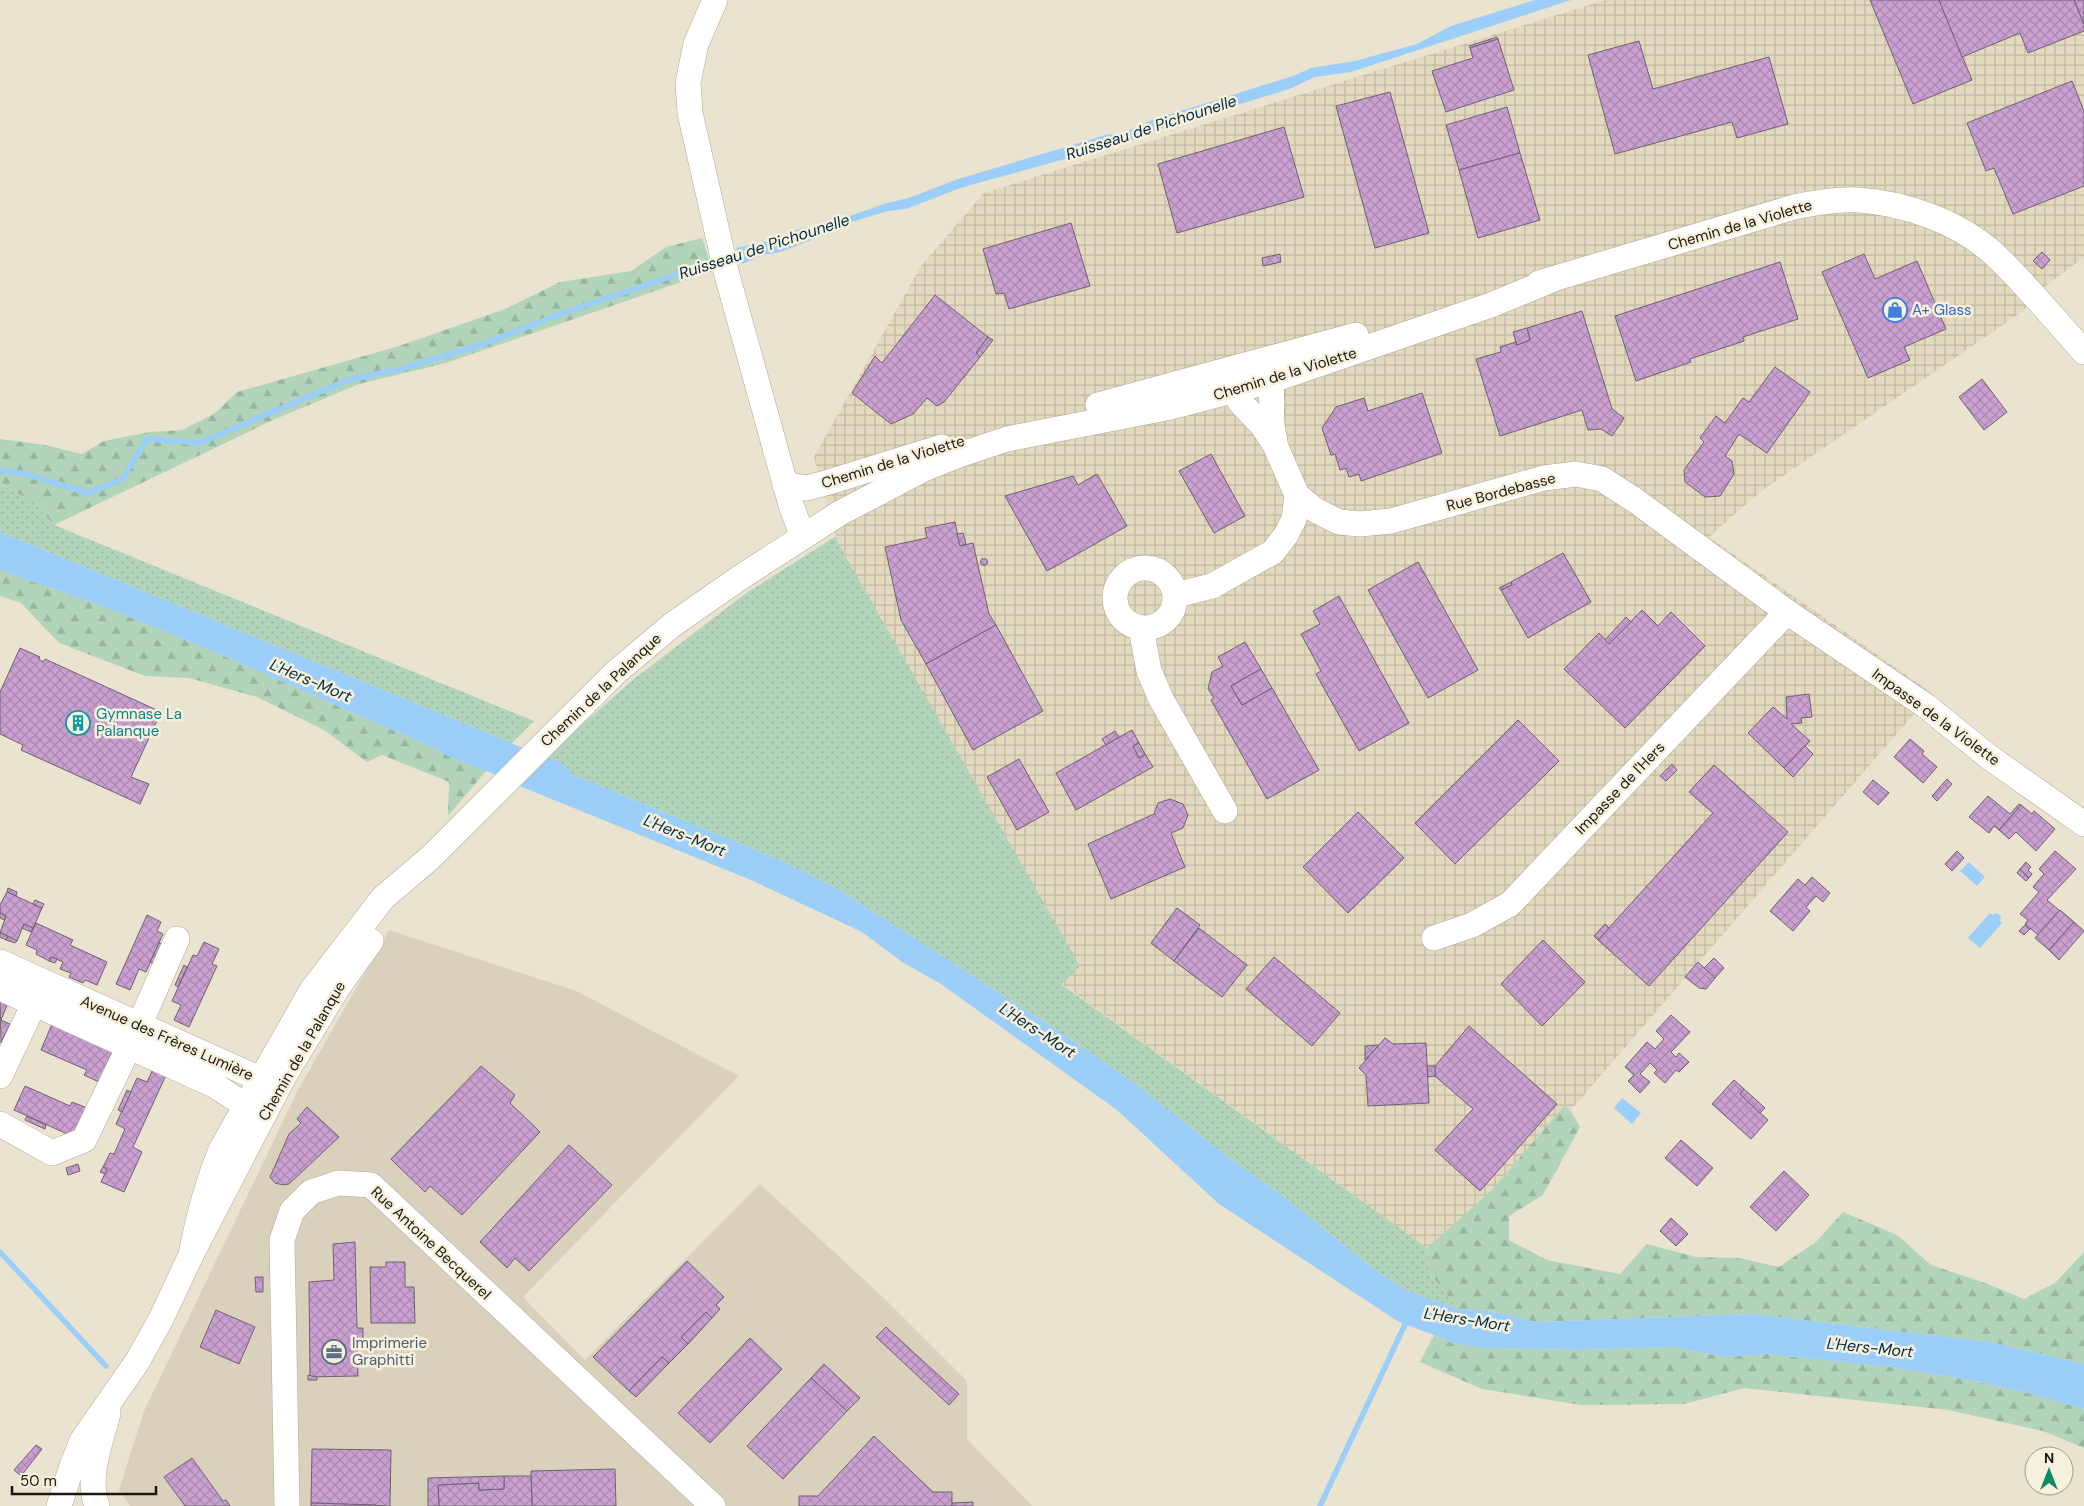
<svg xmlns="http://www.w3.org/2000/svg" width="2084" height="1506" font-family="'DM Sans',sans-serif">
<style>
.commercial{fill:#dad1bd}
.industrial{fill:url(#industrial-grid)}
.grass{fill:url(#grass-dots)}
.forest{fill:url(#forest-firs)}
.water{fill:#9bcef8}
.lines{fill:none;stroke-linecap:round;stroke-linejoin:round}
.stream{stroke:#9bcef8;stroke-width:5.5}
.river{stroke:#9bcef8;stroke-width:35}
.building{fill:url(#building-cross-hatch);stroke:#6f6271}
.minor-casing{stroke:#b0aa97;stroke-width:26}
.minor{stroke:#fff;stroke-width:25}
.labels{text-anchor:middle;stroke-width:5;stroke-linejoin:round;paint-order:stroke}
.street-label{font-size:15px;fill:#1b1811;stroke:#f7f0dc}
.shop-label{font-size:15px;fill:#366cbe;stroke:#f7f0dc;text-anchor:start}
.culture-label{font-size:15px;fill:#0d838f;stroke:#f7f0dc;text-anchor:start}
.service-label{font-size:15px;fill:#4e5e75;stroke:#f7f0dc;text-anchor:start}
.water-label{font-size:16px;font-style:italic;fill:#022c47;stroke:#f7f0dc}
</style>
<defs>
<pattern id="industrial-grid" width="8" height="8" patternUnits="userSpaceOnUse" patternTransform="scale(1.25)"><rect width="8" height="8" fill="#e2d9be"/><path d="M0 4h8M4 0v8" fill="none" stroke="#c1baa2"/></pattern>
<pattern id="grass-dots" width="8" height="8" patternUnits="userSpaceOnUse" patternTransform="scale(1.25)"><rect width="8" height="8" fill="#b2d4bb"/><path d="M2 2h.1M6 6h.1" fill="none" stroke="#98b5a0" stroke-width="1.8" stroke-linecap="round"/></pattern>
<pattern id="forest-firs" width="22" height="20" patternUnits="userSpaceOnUse" patternTransform="scale(1.25)"><rect width="22" height="20" fill="#b2d4bb"/><path d="M5 1l3.5 6h-7zM16 11l3.5 6h-7z" fill="#98b5a0"/></pattern>
<pattern id="building-cross-hatch" width="8" height="8" patternUnits="userSpaceOnUse" patternTransform="scale(1.25)"><rect width="8" height="8" fill="#c9a0d0"/><path d="M0 0l8 8M0 8l8-8" fill="none" stroke="#ac89b2"/></pattern>
</defs>
<rect width="100%" height="100%" fill="#eae3cf"/>
<path class="commercial" d="M389,930L576,991L739,1076L523,1297L585,1360L760,1184L884,1298L967,1381V1439L1032,1506H130L119,1490L144,1411L297,1092Z"/>
<path class="industrial" d="M1605,0H2084V257L2043,288L2023,311L1760,492L1709,537L1932,693L1442,1259L1061,983L1079,966L838,543L814,457L921,266L984,193Z"/>
<g class="grass">
<path d="M0,484L34,502L54,525L534,721L512,743L0,532Z"/>
<path d="M836,536L838,543L1080,966L1061,984L1427,1248L1429,1272L1458,1309L1407,1291L1375,1270L1280,1194L1229,1158L1137,1085L1060,1032L838,889L780,860L540,761L634,679L745,594Z"/>
</g>
<g class="forest">
<path d="M702,238L713,271L446,363L359,384L273,420L54,525L34,502L0,484V439L45,445L82,454L104,441L150,432L182,430L214,414L237,392L399,346L505,309L560,282L631,271L666,247Z"/>
<path d="M0,570L110,609L222,655L486,771L448,816L449,782L382,755L367,762L324,730L257,697L189,678L145,676L59,643L21,603L0,596Z"/>
<path d="M1564,1106L1571,1111L1580,1127L1543,1195L1509,1216V1240L1547,1260L1620,1274L1647,1244L1696,1257L1739,1258L1779,1267L1816,1242L1843,1212L1897,1235L1931,1265L1985,1283L2024,1299L2055,1283L2084,1252V1364L1990,1342L1752,1314L1535,1322L1489,1311L1458,1309L1429,1272L1427,1248L1492,1190Z"/>
<path d="M1434,1335L1452,1343L1484,1348L1581,1350L1670,1347L1727,1357L1767,1354L1890,1367L1976,1381L2028,1393L2084,1409V1448L2043,1431L1949,1410L1744,1388L1684,1404L1581,1405L1482,1389L1420,1362Z"/>
</g>
<g class="water">
<path d="M1535,0H1571L1351,72L1315,77L1289,89L1150,132L1126,142L960,188L906,209L888,211L848,223L830,233L780,252L763,255L742,264L736,248L775,240L798,229L824,225L887,203L909,198L955,180L1106,135L1123,133L1152,120L1293,76L1311,68L1355,61L1417,44L1451,26Z"/>
<path d="M0,532L512,743L486,771L222,655L110,609L0,570Z"/>
<path d="M540,761L780,860L838,889L1060,1032L1137,1085L1229,1158L1280,1194L1375,1270L1407,1291L1458,1309L1489,1311L1535,1322L1752,1314L1990,1342L2084,1364V1409L2028,1393L1976,1381L1890,1367L1767,1354L1727,1357L1670,1347L1581,1350L1484,1348L1452,1343L1434,1335L1399,1322L1219,1204L1117,1110L941,984L902,962L862,932L751,880L517,785Z"/>
<path d="M1969,862L1985,877L1977,886L1960,871Z"/>
<path d="M1990,913L1992,915L1997,913L2001,916L2000,921L2002,923L1980,948L1968,938Z"/>
<path d="M1622,1098L1641,1113L1632,1124L1614,1108Z"/>
</g>
<g class="lines">
<g class="stream">
<path d="M0,471L22,473L88,493L122,479L147,439L199,443L348,380L404,368L478,346L557,315L717,261"/>
<path d="M0,1252L106,1366"/>
<path d="M1320,1506L1408,1318"/>
</g>
<path class="river" d="M453,739L554,779"/>
</g>
<g class="building">
<path d="M1870,0H1939L1972,80L1913,104Z"/>
<path d="M1939,0H2074L2084,24V31L2028,53L2020,33L1962,57Z"/>
<path d="M2074,0H2084V24Z"/>
<path d="M1497,37L1498,39L1470,48L1469,46Z"/>
<path d="M1498,39L1514,90L1446,112L1432,71L1473,58L1470,48Z"/>
<path d="M1639,41L1653,89L1769,57L1788,124L1737,138L1732,122L1615,154L1588,55Z"/>
<path d="M2072,81L2084,111V186L2013,214L1994,168L1986,171L1967,123Z"/>
<path d="M1390,92L1429,233L1375,248L1336,106Z"/>
<path d="M1507,107L1520,153L1459,170L1446,125Z"/>
<path d="M1284,127L1304,197L1177,233L1158,164Z"/>
<path d="M1520,153L1540,220L1478,238L1459,170Z"/>
<path d="M1071,223L1090,286L1009,309L1004,293L996,294L983,249Z"/>
<path d="M2042,252L2050,260L2042,269L2033,261Z"/>
<path d="M1280,254L1281,262L1263,266L1262,258Z"/>
<path d="M1864,254L1875,279L1917,261L1946,329L1904,347L1910,360L1868,378L1822,272Z"/>
<path d="M1780,262L1798,319L1743,337L1744,341L1690,359L1691,362L1636,381L1615,316Z"/>
<path d="M935,295L988,337L976,353L980,357L944,402L937,406L927,398L913,414L891,424L852,393L875,356L882,363Z"/>
<path d="M1582,311L1612,409L1624,418L1621,423L1612,436L1601,429L1588,430L1582,410L1500,436L1476,359L1501,352L1500,347L1516,342L1517,345L1530,340L1527,328Z"/>
<path d="M1527,328L1530,340L1517,345L1513,332Z"/>
<path d="M988,337L993,340L980,357L976,353Z"/>
<path d="M1775,367L1810,392L1767,453L1739,434L1725,456L1732,461L1734,474L1720,496L1705,497L1685,482L1684,470L1704,442L1700,438L1716,416L1725,423L1743,398L1749,402Z"/>
<path d="M1982,379L2007,412L1984,430L1959,397Z"/>
<path d="M1422,393L1442,453L1361,481L1359,474L1349,477L1346,468L1340,470L1335,454L1331,455L1322,428L1336,407L1364,398L1368,411Z"/>
<path d="M1211,454L1245,516L1214,533L1179,471Z"/>
<path d="M1097,474L1127,526L1047,571L1005,496L1073,476L1078,485Z"/>
<path d="M955,522L960,546L973,543L989,614L996,625L926,664L901,620L885,547L927,538L925,528Z"/>
<path d="M963,533L966,544L960,546L957,534Z"/>
<path d="M1563,553L1591,602L1528,638L1501,590L1512,585L1511,582Z"/>
<circle cx="984" cy="562" r="3.5"/>
<path d="M1418,562L1478,670L1428,698L1368,590Z"/>
<path d="M1511,582L1512,585L1501,590L1499,588Z"/>
<path d="M1339,596L1409,723L1359,751L1316,674L1321,671L1301,634L1320,624L1313,611Z"/>
<path d="M1642,610L1658,626L1671,612L1705,646L1625,728L1564,669L1599,633L1609,644Z"/>
<path d="M1626,617L1631,622L1609,644L1605,640Z"/>
<path d="M996,625L1043,711L973,750L926,664Z"/>
<path d="M1245,642L1261,669L1231,686L1242,705L1272,688L1319,770L1267,799L1211,700L1214,698L1208,689L1212,672L1223,666L1218,657Z"/>
<path d="M20,648L40,657L39,659L43,662L45,659L161,712L131,777L149,784L140,804L21,750L23,745L0,734V692Z"/>
<path d="M1261,669L1272,688L1242,705L1231,686Z"/>
<path d="M1809,694L1812,717L1801,718L1802,723L1791,724L1810,741L1784,768L1748,733L1773,707L1787,719L1786,697Z"/>
<path d="M1518,720L1559,761L1455,864L1415,823Z"/>
<path d="M1132,730L1139,743L1133,746L1139,758L1145,754L1153,767L1076,810L1056,773Z"/>
<path d="M1115,731L1119,737L1106,745L1102,739Z"/>
<path d="M1910,739L1924,751L1922,754L1937,767L1923,783L1894,757Z"/>
<path d="M1139,743L1145,754L1139,758L1133,746Z"/>
<path d="M1805,746L1813,754L1793,777L1784,768Z"/>
<path d="M1019,759L1049,812L1017,830L987,777Z"/>
<path d="M1672,764L1677,770L1666,781L1660,776Z"/>
<path d="M1714,765L1788,832L1649,986L1598,940L1713,813L1689,792Z"/>
<path d="M1947,779L1952,784L1937,801L1932,796Z"/>
<path d="M1873,780L1889,793L1878,805L1863,792Z"/>
<path d="M1988,796L2010,814L2019,804L2021,805L1999,830L1994,826L1989,833L1969,817Z"/>
<path d="M1170,799L1183,804L1188,815L1183,828L1171,833L1185,867L1111,899L1088,844L1154,814L1158,803Z"/>
<path d="M2021,805L2032,814L2034,811L2055,829L2036,851L2016,832L2009,839L1999,830Z"/>
<path d="M1358,812L1404,858L1348,913L1303,867Z"/>
<path d="M1957,851L1964,858L1952,871L1945,864Z"/>
<path d="M2055,851L2076,869L2047,900L2060,911L2038,935L2025,924L2028,920L2020,914L2039,892L2033,887L2044,874L2039,869Z"/>
<path d="M2026,862L2031,867L2028,870L2032,874L2029,878L2020,869Z"/>
<path d="M2020,869L2029,878L2026,881L2017,873Z"/>
<path d="M1812,877L1830,893L1823,902L1816,896L1806,907L1810,911L1793,931L1770,911L1798,879L1805,885Z"/>
<path d="M8,888L17,892L16,896L7,892Z"/>
<path d="M7,892L42,908L33,928L24,924L17,941L0,933L6,916L0,913V905Z"/>
<path d="M35,900L44,904L42,908L33,904Z"/>
<path d="M1177,908L1200,925L1174,961L1151,943Z"/>
<path d="M2060,910L2074,922L2049,950L2035,938Z"/>
<path d="M0,913L6,916L4,920L0,918Z"/>
<path d="M147,915L161,922L157,931L163,934L146,972L139,969L130,990L116,984Z"/>
<path d="M2074,922L2084,931L2059,960L2049,950Z"/>
<path d="M36,923L73,940L70,945L107,962L97,985L85,980L83,983L69,977L71,973L60,969L63,962L51,957L49,961L36,954L37,950L26,945Z"/>
<path d="M24,924L33,928L31,932L22,928Z"/>
<path d="M1605,924L1609,928L1598,940L1594,936Z"/>
<path d="M2025,925L2030,929L2024,935L2019,931Z"/>
<path d="M1199,928L1247,965L1222,997L1174,961Z"/>
<path d="M0,933L8,936L6,940L0,937Z"/>
<path d="M8,936L17,941L15,943L6,940Z"/>
<path d="M1543,940L1585,982L1542,1026L1501,984Z"/>
<path d="M204,942L219,949L212,964L217,966L189,1027L174,1020L181,1005L172,1001L193,955L197,956Z"/>
<path d="M159,943L162,944L154,964L150,962Z"/>
<path d="M51,957L57,959L55,963L49,961Z"/>
<path d="M1274,957L1340,1013L1312,1046L1246,989Z"/>
<path d="M1714,958L1724,968L1715,978L1704,968Z"/>
<path d="M1698,962L1715,978L1706,989L1699,988L1685,977Z"/>
<path d="M184,965L187,967L178,987L175,985Z"/>
<path d="M0,1000L8,1003L1,1020L10,1024L1,1043Z"/>
<path d="M1671,1015L1690,1032L1671,1052L1676,1057L1679,1053L1689,1062L1679,1072L1676,1070L1665,1083L1654,1073L1657,1070L1650,1063L1640,1074L1650,1082L1640,1093L1628,1081L1634,1075L1625,1067L1647,1042L1655,1049L1664,1039L1656,1031Z"/>
<path d="M52,1024L112,1052L99,1082L84,1075L87,1070L41,1050Z"/>
<path d="M1469,1026L1557,1104L1480,1191L1435,1150L1473,1109L1435,1076V1066Z"/>
<path d="M1385,1038L1393,1044L1426,1043L1429,1103L1368,1106L1366,1075L1359,1068Z"/>
<path d="M1379,1045L1365,1060V1046Z"/>
<path d="M481,1066L515,1095L510,1103L540,1132L462,1215L430,1186L425,1192L391,1159Z"/>
<path d="M1427,1066H1435V1076L1428,1077Z"/>
<path d="M154,1067L167,1073L133,1147L142,1152L124,1192L101,1182L107,1169L103,1167L110,1153L114,1154L125,1129L116,1124L137,1078L147,1082Z"/>
<path d="M1734,1080L1744,1089L1740,1094L1768,1120L1751,1139L1712,1104Z"/>
<path d="M25,1086L70,1106L72,1102L87,1108L74,1137L14,1110Z"/>
<path d="M1744,1089L1765,1108L1760,1113L1740,1094Z"/>
<path d="M127,1090L131,1092L122,1112L118,1110Z"/>
<path d="M307,1107L339,1137L289,1184L283,1185L275,1183L270,1177L289,1134L301,1123L297,1119Z"/>
<path d="M27,1116L46,1125L45,1129L25,1120Z"/>
<path d="M1681,1140L1713,1168L1697,1186L1665,1158Z"/>
<path d="M569,1145L612,1185L529,1271L515,1258L507,1268L480,1242Z"/>
<path d="M78,1164L80,1171L68,1175L66,1168Z"/>
<path d="M103,1167L107,1169L105,1174L100,1172Z"/>
<path d="M1784,1171L1809,1195L1776,1231L1750,1207Z"/>
<path d="M1671,1218L1688,1234L1676,1246L1660,1231Z"/>
<path d="M355,1242L357,1328H363V1340H357L358,1376L310,1377L309,1282L334,1280L333,1244Z"/>
<path d="M687,1261L724,1297L716,1305L720,1309L712,1318L706,1312L681,1337L688,1344L669,1363L662,1357L629,1391L593,1357Z"/>
<path d="M386,1262H405V1287H414L415,1323H371L370,1267H386Z"/>
<path d="M255,1277H263V1292H256Z"/>
<path d="M216,1310L255,1327L239,1364L200,1347Z"/>
<path d="M706,1312L712,1318L688,1344L681,1337Z"/>
<path d="M886,1327L959,1394L949,1405L876,1337Z"/>
<path d="M750,1338L782,1369L710,1443L678,1413Z"/>
<path d="M662,1357L669,1363L636,1397L629,1391Z"/>
<path d="M824,1364L860,1398L847,1411L811,1378Z"/>
<path d="M308,1375L317,1377V1380H308Z"/>
<path d="M811,1378L847,1411L783,1479L747,1446Z"/>
<path d="M874,1436L933,1492H952V1506H799V1496H818Z"/>
<path d="M36,1445L42,1449L21,1476L14,1470Z"/>
<path d="M312,1449L391,1450L390,1506L311,1503Z"/>
<path d="M192,1458L223,1501L226,1500L230,1506H185L164,1477Z"/>
<path d="M615,1469L616,1506H532L531,1471Z"/>
<path d="M504,1476H531L532,1506H439L438,1485L479,1483V1490L504,1489Z"/>
<path d="M504,1476V1489L479,1490V1483L438,1485L439,1506H428V1478Z"/>
<path d="M973,1502V1506H952V1503Z"/>
<path d="M311,1503L376,1505V1506H311Z"/>
</g>
<g class="lines">
<defs>
<g id="minor">
<path d="M715,0L696,44L688,83L690,113L727,275L791,505L803,537"/>
<path d="M1539,283L1794,207C1815,203 1836,199 1858,200C1905,203 1959,222 1994,254C2026,284 2054,319 2084,352"/>
<path d="M1260,369C1277,379 1270,406 1272,422C1272,429 1274,436 1275,442"/>
<path d="M1241,375L1236,390L1240,402L1262,425L1275,445L1297,495L1315,510L1339,522L1360,524L1391,521L1544,478L1576,474L1602,479L1636,501L1787,612L1926,706L1989,757L2084,824"/>
<path d="M1098,405L1356,335"/>
<path d="M785,485L807,488L829,482L942,447"/>
<circle cx="1145" cy="598" r="30"/>
<path d="M1176,595L1212,586L1273,552L1286,535L1294,519L1297,495"/>
<path d="M1141,628L1149,671L1161,699L1225,811"/>
<path d="M1434,938L1472,925L1510,904L1787,612"/>
<path d="M0,962L251,1075L259,1080L267,1095"/>
<path d="M0,988L214,1085L245,1105L260,1103"/>
<path d="M0,1076L41,989"/>
<path d="M0,1124L52,1153L84,1140L139,1026L177,939"/>
<path d="M191,1255C198,1218 207,1183 222,1148L312,990L383,898L431,857L615,673L672,625L738,579L840,513L924,469L959,455L1007,439L1171,407L1270,381L1491,305L1554,279"/>
<path d="M59,1506L72,1466L82,1441L137,1362L161,1319L191,1255L284,1076L338,987L371,941"/>
<path d="M97,1506C86,1477 101,1442 108,1413"/>
<path d="M287,1506L282,1240L292,1211L311,1192L338,1183L371,1185L713,1506"/>
</g>
</defs>
<use href="#minor" class="minor-casing"/>
<use href="#minor" class="minor"/>
</g>
<defs>
<symbol id="shop-ring" viewBox="-11 -11 22 22"><circle r="9.5" fill="#f7f0dc" stroke="#3f7fe0" stroke-width="1.5"/><path d="M-5-2.5h2.3a2.7 3.5 0 0 1 5.4 0H5L5.5 6h-11ZM-1.5-2.5h3a1.5 2.3 0 0 0-3 0Z" fill="#3f7fe0"/></symbol>
<symbol id="building-ring" viewBox="-11 -11 22 22"><circle r="9.5" fill="#f7f0dc" stroke="#0f9aa8" stroke-width="1.5"/><path d="M-4-6H4V6H1V3H-1V6H-4ZM-2.5-4.3h1.7v1.8h-1.7ZM.8-4.3h1.7v1.8H.8ZM-2.5-1h1.7V.8h-1.7ZM.8-1h1.7V.8H.8Z" fill="#0f9aa8"/></symbol>
<symbol id="office-ring" viewBox="-11 -11 22 22"><circle r="9.5" fill="#f7f0dc" stroke="#5c6f8a" stroke-width="1.5"/><path d="M-6-3h4V-5.5h4V-3h4V5H-6ZM-1-4.5V-3h2v-1.5ZM-6 0V1H6V0Z" fill="#5c6f8a"/></symbol>
</defs>
<g fill-rule="evenodd">
<use href="#shop-ring" x="1881" y="296" width="28" height="28"/>
<use href="#building-ring" x="64" y="709" width="28" height="28"/>
<use href="#office-ring" x="320" y="1338" width="28" height="28"/>
</g>
<g class="labels">
<g class="street-label">
<text transform="translate(1740 225) rotate(-16)" y="5">Chemin de la Violette</text>
<text transform="translate(1285 374) rotate(-17)" y="5">Chemin de la Violette</text>
<text transform="translate(893 462) rotate(-17)" y="5">Chemin de la Violette</text>
<text transform="translate(1501 492) rotate(-15)" y="5">Rue Bordebasse</text>
<text transform="translate(601 690) rotate(-43)" y="5">Chemin de la Palanque</text>
<text transform="translate(1936 717) rotate(36)" y="5">Impasse de la Violette</text>
<text transform="translate(1620 788) rotate(-46)" y="5">Impasse de l'Hers</text>
<text transform="translate(167 1038) rotate(24)" y="5">Avenue des Frères Lumière</text>
<text transform="translate(302 1051) rotate(-60)" y="5">Chemin de la Palanque</text>
<text transform="translate(431 1243) rotate(43)" y="5">Rue Antoine Becquerel</text>
</g>
<g class="shop-label">
<text x="1912" y="315">A+ Glass</text>
</g>
<g class="culture-label">
<text x="96" y="719">Gymnase La<tspan x="96" dy="17">Palanque</tspan></text>
</g>
<g class="service-label">
<text x="352" y="1348">Imprimerie<tspan x="352" dy="17">Graphitti</tspan></text>
</g>
<g class="water-label">
<text transform="translate(1151 127) rotate(-18)" y="6">Ruisseau de Pichounelle</text>
<text transform="translate(764 246) rotate(-18)" y="6">Ruisseau de Pichounelle</text>
<text transform="translate(311 680) rotate(23)" y="6">L'Hers-Mort</text>
<text transform="translate(685 835) rotate(22)" y="6">L'Hers-Mort</text>
<text transform="translate(1038 1030) rotate(33)" y="6">L'Hers-Mort</text>
<text transform="translate(1467 1319) rotate(9)" y="6">L'Hers-Mort</text>
<text transform="translate(1870 1347) rotate(6)" y="6">L'Hers-Mort</text>
</g>
</g>
<g transform="translate(2049 1471)"><circle r="24" fill="#f7f0dc" stroke="#9f9a8b"/>
<path d="M0-4L9 19L0 12L-9 19Z" fill="#10896a"/>
<text y="-8" font-size="14" font-weight="bold" text-anchor="middle" fill="#1b1811">N</text>
</g>
<path d="M12 1486v8h144v-8" fill="none" stroke="#1b1811" stroke-width="2.5"/>
<text x="20" y="1486" font-size="15" fill="#1b1811" stroke="#f7f0dc" stroke-width="4" paint-order="stroke">50 m</text>
</svg>
